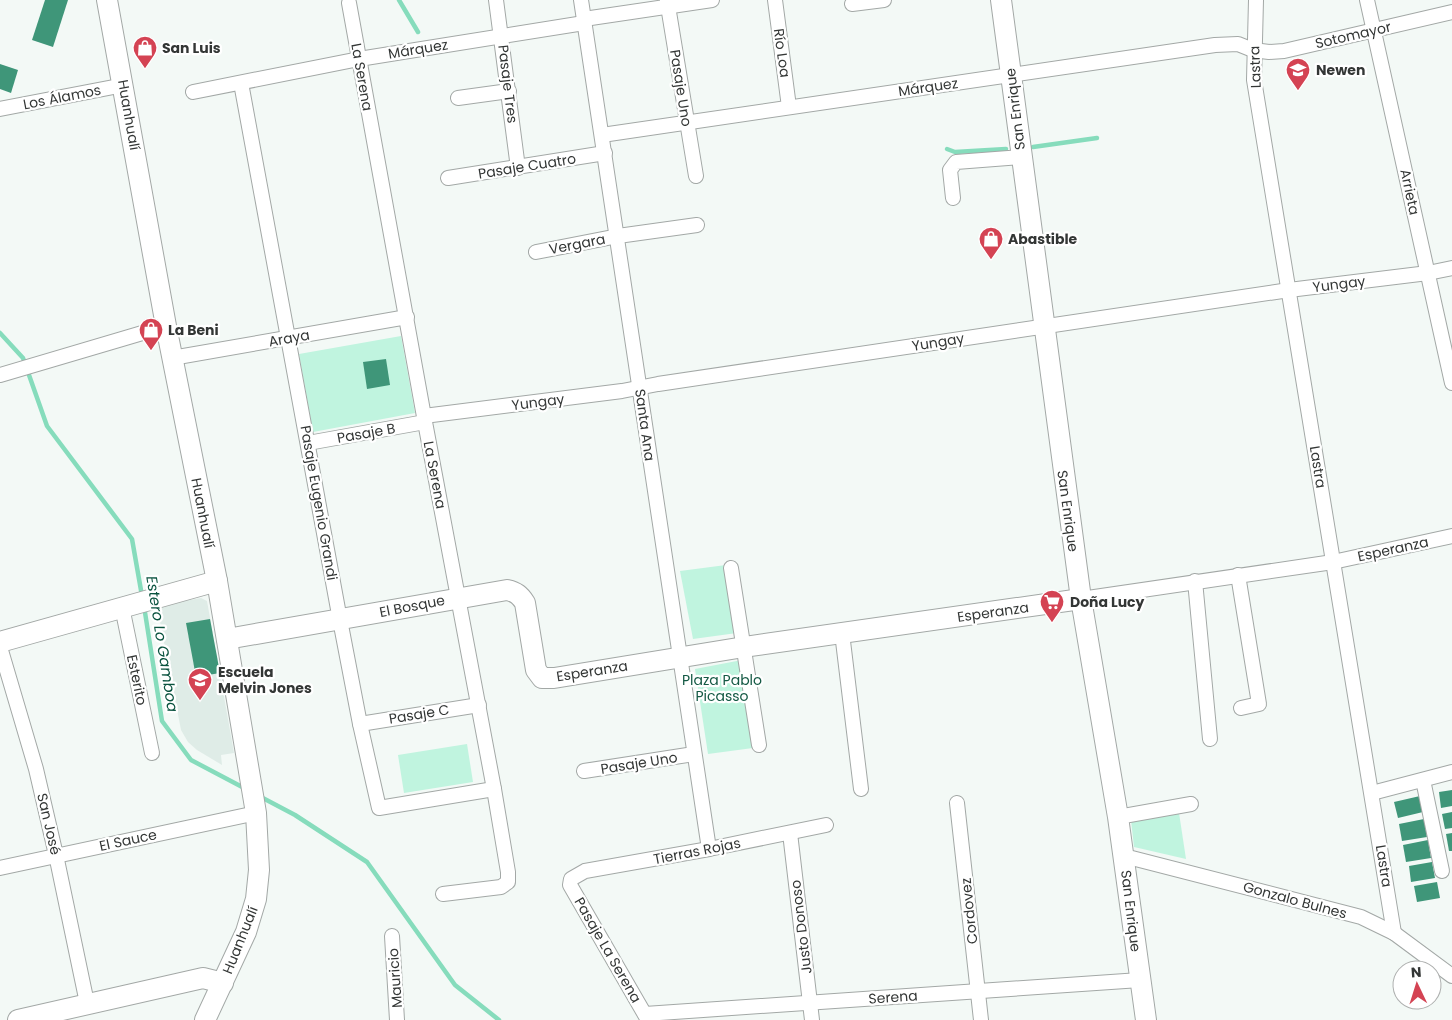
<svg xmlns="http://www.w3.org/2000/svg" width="1452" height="1020" font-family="Poppins,sans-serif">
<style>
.built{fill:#dfece7}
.green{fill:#c0f4df}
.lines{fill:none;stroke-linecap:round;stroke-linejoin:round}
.stream{stroke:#86dcbc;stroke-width:4.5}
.building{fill:#3f9679}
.street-casing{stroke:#a3a8a6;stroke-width:16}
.secondary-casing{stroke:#a3a8a6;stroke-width:22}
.street{stroke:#fff;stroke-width:14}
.secondary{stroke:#fff;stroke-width:20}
.labels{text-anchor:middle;stroke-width:4.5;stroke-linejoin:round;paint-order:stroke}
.street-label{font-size:14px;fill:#333635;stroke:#fff}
.poi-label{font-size:14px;font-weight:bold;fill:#333635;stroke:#fff;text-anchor:start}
.park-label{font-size:14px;fill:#145944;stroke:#fff}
.water-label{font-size:15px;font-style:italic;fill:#09523e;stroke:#fff}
</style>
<rect width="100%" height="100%" fill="#f3f9f6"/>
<path class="built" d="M201,598L207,601L234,753L221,755L222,765L197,750L188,742L181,730L157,606Z"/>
<g class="green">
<path d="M401,336L415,413L313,432L299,354Z"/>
<path d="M726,565L737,633L693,639L680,571Z"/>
<path d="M742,660L753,748L708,754L695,669Z"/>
<path d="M467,744L473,782L404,793L398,755Z"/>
<path d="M1179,813L1186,859L1134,847L1131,820Z"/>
</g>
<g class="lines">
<g class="stream">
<path d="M399,0L418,32"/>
<path d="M1033,147L1097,138"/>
<path d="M947,149L955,152L1006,149"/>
<path d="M0,333L23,358L47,426L132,539L142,596"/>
<path d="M144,606L162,721L191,760L246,789"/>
<path d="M259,796L295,815L367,862L455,985L499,1020"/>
</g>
</g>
<g class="building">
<path d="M45,0H68L53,47L32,40Z"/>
<path d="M0,64L18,70L11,93L0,89Z"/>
<path d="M386,359L390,385L367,389L363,362Z"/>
<path d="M210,619L220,673L196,677L186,623Z"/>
<path d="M1452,790V806L1441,808L1439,792Z"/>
<path d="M1420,796L1423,812L1398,818L1394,802Z"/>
<path d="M1452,812V828L1445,829L1442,814Z"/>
<path d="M1424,819L1427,837L1402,841L1399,824Z"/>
<path d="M1452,833V851H1449L1446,834Z"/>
<path d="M1428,840L1431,858L1406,862L1403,845Z"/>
<path d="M1432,862L1435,878L1411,882L1409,866Z"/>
<path d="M1437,882L1440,898L1417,902L1414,886Z"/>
</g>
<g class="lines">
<defs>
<g id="street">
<path d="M496,0L518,168"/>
<path d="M581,0L709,849"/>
<path d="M667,0L696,176"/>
<path d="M775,0L789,107"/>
<path d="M1256,0L1254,80L1394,933"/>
<path d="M1367,0L1452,383"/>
<path d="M349,3L425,422L494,789L508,872V882L501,887L443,894"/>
<path d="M852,4L884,0"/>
<path d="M584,19L712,0"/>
<path d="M241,83L340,620L360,724L379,808L494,789"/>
<path d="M193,92L359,59L584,23"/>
<path d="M458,98L509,91"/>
<path d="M0,109L124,85"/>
<path d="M602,135L1215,45L1238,44L1253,50L1269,52L1284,51L1452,12"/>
<path d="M448,178L605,153"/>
<path d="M953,198L950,170L956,162L1021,157"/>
<path d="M536,252L618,236L697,225"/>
<path d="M172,358L407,317"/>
<path d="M0,375L166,326"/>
<path d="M424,416L622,391L658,384L1289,290L1428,273L1452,268"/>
<path d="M308,443L425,422"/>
<path d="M731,568L759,745"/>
<path d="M1238,575L1259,704L1241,708"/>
<path d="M1195,581L1210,739"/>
<path d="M1081,599L1333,562L1452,536"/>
<path d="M122,607L152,753"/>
<path d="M842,633L861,789"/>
<path d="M0,647L36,769L56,855L87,1003"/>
<path d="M360,724L479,705"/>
<path d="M584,771L694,754"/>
<path d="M1423,780L1442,871"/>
<path d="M1372,793L1452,772"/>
<path d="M957,803L981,1020"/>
<path d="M1118,817L1191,804"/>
<path d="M790,833L812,1020"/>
<path d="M1124,856L1361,917L1394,933L1452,976"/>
<path d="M0,868L256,813"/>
<path d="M392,936L397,1020"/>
<path d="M645,1014L1140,980"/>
<path d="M648,1020L570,885L571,879L585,871L709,849L826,825"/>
</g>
<g id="secondary">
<path d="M107,0L166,326L217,581L256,813L259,870L256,899L246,932L205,1020"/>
<path d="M1001,0L1081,599L1118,817L1146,1020"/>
<path d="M227,639L507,590C516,592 520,595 525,603L536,670L542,678H554L744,647L1081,599"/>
<path d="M0,642L217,581"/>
<path d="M18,1020L203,978L223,983"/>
</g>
</defs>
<use href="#street" class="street-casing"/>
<use href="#secondary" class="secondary-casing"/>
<use href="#street" class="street"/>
<use href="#secondary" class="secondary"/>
</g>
<defs>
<symbol id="shop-pin" viewBox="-11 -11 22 30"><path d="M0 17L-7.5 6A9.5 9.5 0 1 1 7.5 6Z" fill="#d44353" stroke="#fff"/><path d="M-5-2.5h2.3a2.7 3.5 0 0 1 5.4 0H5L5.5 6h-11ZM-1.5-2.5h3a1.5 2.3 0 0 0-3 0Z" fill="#fff"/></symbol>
<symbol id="school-pin" viewBox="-11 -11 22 30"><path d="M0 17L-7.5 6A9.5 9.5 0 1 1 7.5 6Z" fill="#d44353" stroke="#fff"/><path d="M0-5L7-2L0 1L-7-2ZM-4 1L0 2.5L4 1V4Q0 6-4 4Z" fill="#fff"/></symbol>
<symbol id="supermarket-pin" viewBox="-11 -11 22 30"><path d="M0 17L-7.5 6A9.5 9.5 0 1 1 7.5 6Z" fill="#d44353" stroke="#fff"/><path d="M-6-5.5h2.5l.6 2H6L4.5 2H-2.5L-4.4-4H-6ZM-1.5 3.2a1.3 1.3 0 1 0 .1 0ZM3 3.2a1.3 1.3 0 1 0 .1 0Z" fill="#fff"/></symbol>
</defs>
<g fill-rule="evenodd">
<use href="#shop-pin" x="131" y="34" width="28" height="38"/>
<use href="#school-pin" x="1284" y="56" width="28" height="38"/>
<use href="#shop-pin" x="977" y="225" width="28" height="38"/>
<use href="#shop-pin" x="137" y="316" width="28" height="38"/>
<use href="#supermarket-pin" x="1038" y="588" width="28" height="38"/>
<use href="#school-pin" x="186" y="666" width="28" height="38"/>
</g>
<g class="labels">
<g class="street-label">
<text transform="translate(1353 35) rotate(-13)" y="5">Sotomayor</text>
<text transform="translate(418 49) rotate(-9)" y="5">Márquez</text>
<text transform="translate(782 53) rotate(82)" y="5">Río Loa</text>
<text transform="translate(1255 67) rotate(-92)" y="5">Lastra</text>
<text transform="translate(362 77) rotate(80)" y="5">La Serena</text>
<text transform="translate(508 84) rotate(83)" y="5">Pasaje Tres</text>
<text transform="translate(928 87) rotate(-8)" y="5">Márquez</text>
<text transform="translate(681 88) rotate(81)" y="5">Pasaje Uno</text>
<text transform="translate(62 97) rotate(-11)" y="5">Los Álamos</text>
<text transform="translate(1015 109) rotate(-97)" y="5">San Enrique</text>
<text transform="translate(129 115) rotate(80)" y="5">Huanhualí</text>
<text transform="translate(527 166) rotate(-9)" y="5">Pasaje Cuatro</text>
<text transform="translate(1410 192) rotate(78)" y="5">Arrieta</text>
<text transform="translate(577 244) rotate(-11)" y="5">Vergara</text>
<text transform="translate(1339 284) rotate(-7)" y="5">Yungay</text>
<text transform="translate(289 338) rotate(-10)" y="5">Araya</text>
<text transform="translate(938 342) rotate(-9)" y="5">Yungay</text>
<text transform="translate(538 402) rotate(-7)" y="5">Yungay</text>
<text transform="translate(645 425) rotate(82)" y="5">Santa Ana</text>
<text transform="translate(366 433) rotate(-10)" y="5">Pasaje B</text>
<text transform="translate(1318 467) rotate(81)" y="5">Lastra</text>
<text transform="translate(435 475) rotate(79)" y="5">La Serena</text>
<text transform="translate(319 503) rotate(80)" y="5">Pasaje Eugenio Grandi</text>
<text transform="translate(1068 511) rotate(82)" y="5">San Enrique</text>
<text transform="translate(203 513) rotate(79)" y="5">Huanhualí</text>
<text transform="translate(1393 549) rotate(-12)" y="5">Esperanza</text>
<text transform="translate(412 606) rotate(-11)" y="5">El Bosque</text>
<text transform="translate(993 612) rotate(-8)" y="5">Esperanza</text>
<text transform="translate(592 671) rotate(-9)" y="5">Esperanza</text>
<text transform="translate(137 680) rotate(78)" y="5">Esterito</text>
<text transform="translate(419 714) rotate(-9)" y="5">Pasaje C</text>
<text transform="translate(639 763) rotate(-9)" y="5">Pasaje Uno</text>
<text transform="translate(49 824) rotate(77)" y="5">San José</text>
<text transform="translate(128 840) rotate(-12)" y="5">El Sauce</text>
<text transform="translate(697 851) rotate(-11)" y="5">Tierras Rojas</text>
<text transform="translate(1384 866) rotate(81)" y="5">Lastra</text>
<text transform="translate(1295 900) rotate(15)" y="5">Gonzalo Bulnes</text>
<text transform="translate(969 911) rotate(-96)" y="5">Cordovez</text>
<text transform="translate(1131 911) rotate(83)" y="5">San Enrique</text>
<text transform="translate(801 927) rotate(-97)" y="5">Justo Donoso</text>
<text transform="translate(240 940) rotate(-68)" y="5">Huanhualí</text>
<text transform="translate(608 950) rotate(60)" y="5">Pasaje La Serena</text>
<text transform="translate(395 978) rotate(-94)" y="5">Mauricio</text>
<text transform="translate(893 997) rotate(-4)" y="5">Serena</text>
</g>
<g class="poi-label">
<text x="162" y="53">San Luis</text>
<text x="1316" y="75">Newen</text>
<text x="1008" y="244">Abastible</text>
<text x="168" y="335">La Beni</text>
<text x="1070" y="607">Doña Lucy</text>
<text x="218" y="677">Escuela<tspan x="218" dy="16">Melvin Jones</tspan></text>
</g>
<g class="park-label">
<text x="722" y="685">Plaza Pablo<tspan x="722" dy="16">Picasso</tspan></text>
</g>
<g class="water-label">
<text transform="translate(162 644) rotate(81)" y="5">Estero Lo Gamboa</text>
</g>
</g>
<g transform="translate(1417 985) rotate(356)"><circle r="24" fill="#ffffff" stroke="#adafae"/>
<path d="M0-4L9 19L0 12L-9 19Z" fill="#d44353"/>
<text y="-8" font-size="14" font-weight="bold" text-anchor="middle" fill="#333635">N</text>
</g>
</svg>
